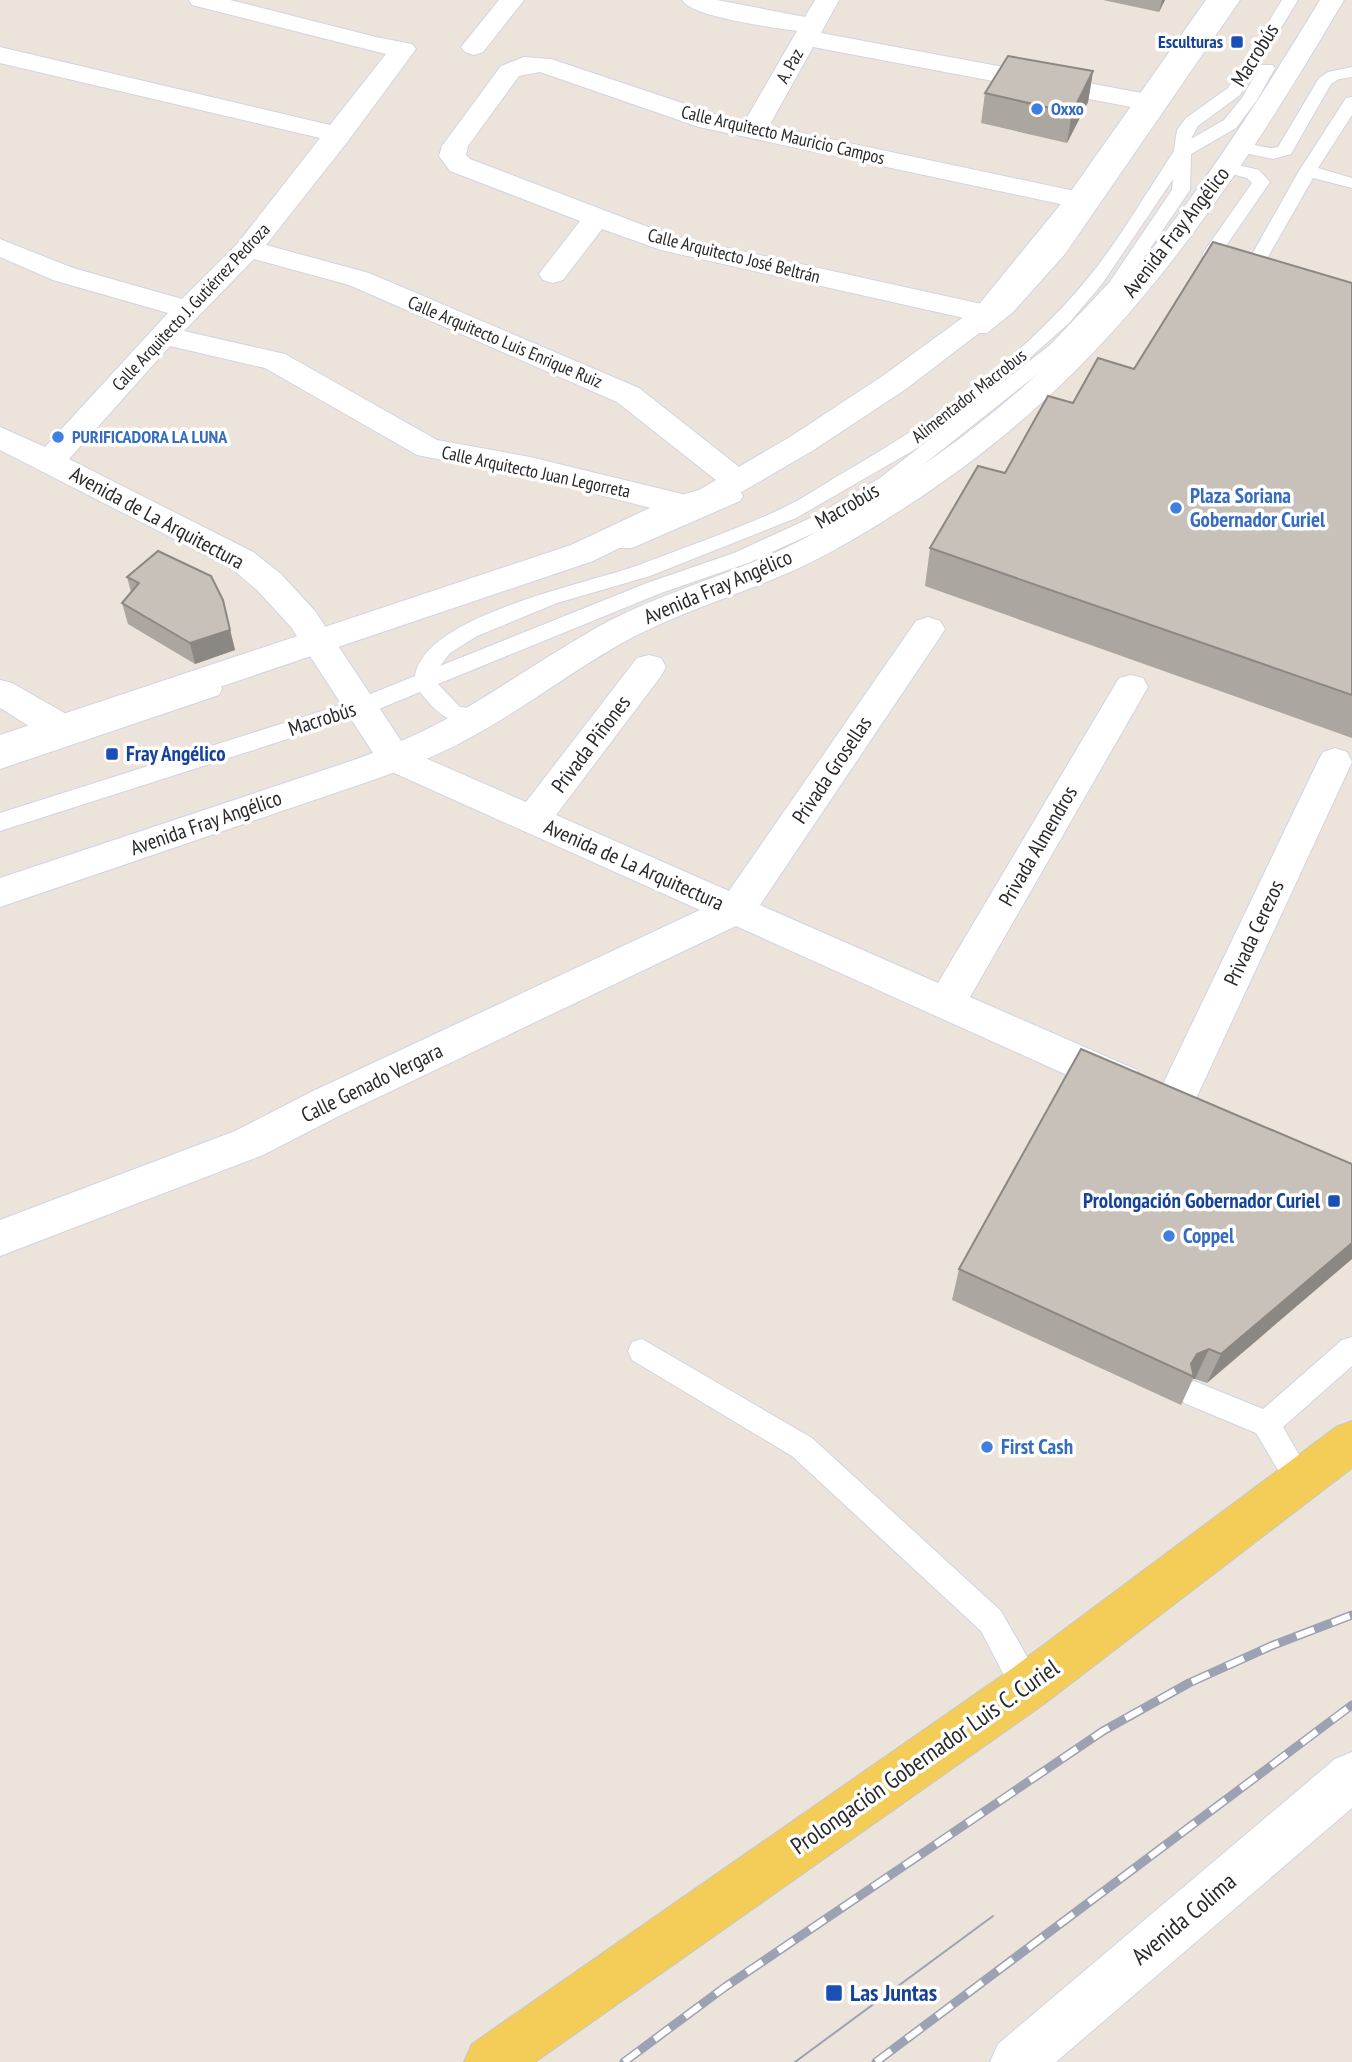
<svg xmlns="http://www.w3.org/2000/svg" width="1352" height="2062" font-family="'PT Sans Narrow',sans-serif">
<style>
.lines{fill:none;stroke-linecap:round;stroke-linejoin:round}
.lane-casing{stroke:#d0d4e3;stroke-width:2}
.street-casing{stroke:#d0d4e3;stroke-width:2}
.secondary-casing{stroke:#d0d4e3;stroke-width:2}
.primary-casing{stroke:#c7c7c7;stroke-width:2}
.lane{fill:#fff;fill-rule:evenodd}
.street{fill:#fff;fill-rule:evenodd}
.secondary{fill:#fff;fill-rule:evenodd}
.primary{fill:#f4cd58;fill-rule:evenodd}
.tram{stroke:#9da1b4;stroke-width:2}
.rail-casing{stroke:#9da1b4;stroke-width:9}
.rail{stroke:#fff;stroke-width:6;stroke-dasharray:19;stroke-linecap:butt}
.wall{fill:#aba6a0}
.shaded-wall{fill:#8b8782}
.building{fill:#c7c1ba;stroke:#8b8782;stroke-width:2}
.transit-dot{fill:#1a4fb4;stroke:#fff;stroke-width:2.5}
.shop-dot{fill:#3f7fe0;stroke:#fff;stroke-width:2.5}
.labels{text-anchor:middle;stroke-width:7;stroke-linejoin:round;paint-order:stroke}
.far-transit-label{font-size:18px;font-weight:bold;fill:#164399;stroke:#fff;text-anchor:end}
.far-street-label{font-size:18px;fill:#292929;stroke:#fff}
.far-shop-label{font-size:18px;font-weight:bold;fill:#366cbe;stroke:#fff;text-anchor:start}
.street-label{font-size:21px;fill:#292929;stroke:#fff}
.shop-label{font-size:21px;font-weight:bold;fill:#366cbe;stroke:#fff;text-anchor:start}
.transit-label{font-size:21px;font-weight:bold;fill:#164399;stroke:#fff;text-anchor:start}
.near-street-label{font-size:24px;fill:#292929;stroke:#fff}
.near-transit-label{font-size:24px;font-weight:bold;fill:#164399;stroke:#fff;text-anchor:start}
</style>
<rect width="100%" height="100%" fill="#ece4da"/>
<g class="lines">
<defs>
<g id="lane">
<path d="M1224,0H1240L1065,254L1013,312L987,333H973L971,329L973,325L999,304L1053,246Z"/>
<path d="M1282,0H1298L1240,95L1198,126L1191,139L1224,120L1242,98L1261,65H1273L1275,68L1257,100L1236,128L1191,154L1190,190L1121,291L1064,353L894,488L831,525L748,563L661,593L438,684L460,707L487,710L490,716L487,722C457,731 437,714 420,692L369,713L0,831V813L353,701L415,676C424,615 587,584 639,565C686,547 735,530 781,509C802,499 821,486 841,474C932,422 1021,360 1088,278C1120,239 1146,193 1174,151L1177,130L1186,118L1228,88ZM1173,179L1172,190L1109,283L1050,345L999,385L1069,323L1102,284ZM949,424L880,478L817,515L734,553L647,583L440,666L450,653L477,636L557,603L650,576L796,518L914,450Z"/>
<path d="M1352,67V77L1339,79L1331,84L1291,154L1273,159L1235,151L1232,147L1235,143C1250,140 1264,151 1278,147L1319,78L1328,72Z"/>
<path d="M1352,97V115L1318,168L1352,178V188L1313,178L1253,283H1241L1238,279L1299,171L1346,98Z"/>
<path d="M1226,162L1259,170L1270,182L1221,253L1223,263L1233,270L1224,275L1210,271L1202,259L1203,253L1252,183L1247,178L1220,171L1217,167Z"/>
<path d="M733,489L740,491L743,496L740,501L632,548H618L615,543L618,538Z"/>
<path d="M211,681L219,683L222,689L219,695L0,769V752Z"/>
<path d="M1352,1337V1366L1283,1427L1314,1481L1310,1490L1300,1494L1290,1490L1256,1433L1184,1403L1180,1394L1184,1385L1194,1381L1263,1409L1342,1340Z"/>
<path d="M642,1339L812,1438L1001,1611L1038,1676L1042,1687L1038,1698L1027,1702L1016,1698L981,1631L792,1456L632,1360L628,1351L632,1342Z"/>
</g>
<g id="street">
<path d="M189,0H230L376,37L412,44L416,49L348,141L266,245L369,273L639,388L748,474L753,481L748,488L737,491L726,488L617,402L349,285L254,259L184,331L285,354L437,440L530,457L682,494L693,498L698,505L693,512L682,516L530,477L417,455L265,368L170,346L69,459L253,552L281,574L315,611L407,750L526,802L637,658L649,655L661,658L666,667L661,676L556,815L729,891L916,621L928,617L940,621L945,629L940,637L760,905L938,983L1119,678L1131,675L1143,678L1148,687L970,997L1137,1070L1143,1082L1137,1094L1123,1098L1109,1094L736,926L339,1116L263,1155L0,1256V1220L235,1131L311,1092L700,910L383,768L291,627L257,590L231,568L0,450V427L45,447L168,313L53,280L0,257V239L73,268L182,299L238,243L320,138L0,63V47L330,125L386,54L192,5Z"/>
<path d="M499,0H524L483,52L474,55L465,52L461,47Z"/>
<path d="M682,0H717L805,17L815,0H839L821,33L1147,94L1156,96L1160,102L1156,108L1147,110L813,47L769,126L1089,194L1093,200L1089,206L1079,208L699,127L540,72L519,76L468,146L466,155L470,159L669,235L986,305L996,308L1000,314L996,320L986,323L661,250L602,229L563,280L553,283L543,280L539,274L580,221L450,171L439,156L442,146L501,66L524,57L551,59L715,114L745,121L797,31C773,27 694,18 682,0Z"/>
<path d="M0,680L12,683L75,719L80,728L75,737C49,745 22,720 0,708Z"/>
<path d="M1335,748L1347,752L1352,762L1193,1105L1187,1117L1173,1122L1159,1117L1153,1105L1318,761L1323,752Z"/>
<path d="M1352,1752V1808L1056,2062H990L998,2044L1335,1759Z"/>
</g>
<g id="secondary">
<path d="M1206,0H1230L1089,206L996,320L906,389L812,451L721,504L693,512L593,561L0,761V735L571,545L671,498L699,490L790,437L884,375L976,308L1069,194Z"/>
<path d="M1320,0H1344C1258,146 1165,292 1038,406C975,463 903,512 829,553C767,587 698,604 635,636C584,663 538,698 489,727C454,748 417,764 379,778L0,907V878L354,760C392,746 428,730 463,710C512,681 559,648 609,621C673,588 744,571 807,537C881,496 951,449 1015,394C1141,285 1234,142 1320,0Z"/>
</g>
<path id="primary" d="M1352,1421V1468L1044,1704L535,2062H464L472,2044L1010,1670L1336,1427Z"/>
</defs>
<use href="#lane" class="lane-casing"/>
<use href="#street" class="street-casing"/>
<use href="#secondary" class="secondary-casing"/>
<use href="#primary" class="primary-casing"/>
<use href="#lane" class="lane"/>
<use href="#street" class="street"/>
<use href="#secondary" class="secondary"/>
<use href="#primary" class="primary"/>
<path class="tram" d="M795,2062L993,1916"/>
<defs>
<g id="rail">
<path d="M624,2062L725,1987L1103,1731L1189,1683L1271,1646L1352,1615"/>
<path d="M876,2062L1352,1705"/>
</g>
</defs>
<use href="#rail" class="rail-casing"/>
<use href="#rail" class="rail"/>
</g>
<g class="wall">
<path d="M1103,0H1165L1159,12Z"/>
<path d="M1093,71L1088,102L1067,143L981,123L985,93Z"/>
<path d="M1352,283V738L925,586L930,548L1005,473L1073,403L1134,369Z"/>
<path d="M127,577L223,600L235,650L195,664L128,624L122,603L131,592Z"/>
<path d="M1352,1164L1207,1383L1195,1379H1193L1181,1405L952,1300L959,1269Z"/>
</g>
<g class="shaded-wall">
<path d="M1162,0H1165L1159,12Z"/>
<path d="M1093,71L1088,102L1067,143L1072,113Z"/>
<path d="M230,630L235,650L195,664L190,643Z"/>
<path d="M1352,1243V1259L1207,1383L1221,1354Z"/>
<path d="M1209,1349L1195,1379H1193L1194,1377L1187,1373L1197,1354Z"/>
</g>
<g class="building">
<path d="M1008,56L1093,71L1072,113L985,93Z"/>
<path d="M1213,242L1352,283V695L930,548L978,466L1005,473L1048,396L1073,403L1098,358L1134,369Z"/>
<path d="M158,551L211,576L223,600L230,630L190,643L122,603L139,583L127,577Z"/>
<path d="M1081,1049L1352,1164V1243L1221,1354L1209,1349L1197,1354L1191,1364L1194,1377L959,1269Z"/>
</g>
<g class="transit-dot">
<rect x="1230" y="35" width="14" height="14" rx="3.5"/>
<rect x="105" y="747" width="14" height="14" rx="3.5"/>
<rect x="1327" y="1194" width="14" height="14" rx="3.5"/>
<rect x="825" y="1984" width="18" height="18" rx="3.5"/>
</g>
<g class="shop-dot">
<circle cx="1037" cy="109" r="7"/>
<circle cx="58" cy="437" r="7"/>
<circle cx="1176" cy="508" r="7"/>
<circle cx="1169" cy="1236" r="7"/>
<circle cx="987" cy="1447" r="7"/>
</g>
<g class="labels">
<g class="far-transit-label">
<text x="1223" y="48">Esculturas</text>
</g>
<g class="far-street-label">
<text transform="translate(790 66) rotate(-61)" y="6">A. Paz</text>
<text transform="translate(783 135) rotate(13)" y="6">Calle Arquitecto Mauricio Campos</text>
<text transform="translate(734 256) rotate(14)" y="6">Calle Arquitecto José Beltrán</text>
<text transform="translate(191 307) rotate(-47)" y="6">Calle Arquitecto J. Gutiérrez Pedroza</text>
<text transform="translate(505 342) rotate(23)" y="6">Calle Arquitecto Luis Enrique Ruiz</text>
<text transform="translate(969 396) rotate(-38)" y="6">Alimentador Macrobus</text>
<text transform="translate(536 472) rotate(12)" y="6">Calle Arquitecto Juan Legorreta</text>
</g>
<g class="far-shop-label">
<text x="1051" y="115">Oxxo</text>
<text x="72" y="443">PURIFICADORA LA LUNA</text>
</g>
<g class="street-label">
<text transform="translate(1255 55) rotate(-58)" y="7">Macrobús</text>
<text transform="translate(1176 232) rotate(-52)" y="7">Avenida Fray Angélico</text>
<text transform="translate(847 506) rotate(-30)" y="7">Macrobús</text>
<text transform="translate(157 518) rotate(28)" y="7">Avenida de La Arquitectura</text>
<text transform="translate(718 587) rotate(-23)" y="7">Avenida Fray Angélico</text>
<text transform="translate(322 719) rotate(-18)" y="7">Macrobús</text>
<text transform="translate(591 744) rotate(-53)" y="7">Privada Piñones</text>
<text transform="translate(832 770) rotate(-56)" y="7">Privada Grosellas</text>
<text transform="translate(206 823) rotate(-19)" y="7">Avenida Fray Angélico</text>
<text transform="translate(1038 846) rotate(-60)" y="7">Privada Almendros</text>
<text transform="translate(634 865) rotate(24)" y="7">Avenida de La Arquitectura</text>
<text transform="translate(1254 933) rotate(-65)" y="7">Privada Cerezos</text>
<text transform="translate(372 1083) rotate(-26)" y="7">Calle Genado Vergara</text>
</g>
<g class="shop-label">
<text x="1190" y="503">Plaza Soriana<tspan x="1190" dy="24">Gobernador Curiel</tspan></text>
<text x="1183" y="1243">Coppel</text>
<text x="1001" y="1454">First Cash</text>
</g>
<g class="transit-label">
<text x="126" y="761">Fray Angélico</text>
<text x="1320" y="1208" text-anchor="end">Prolongación Gobernador Curiel</text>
</g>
<g class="near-street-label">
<text transform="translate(925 1757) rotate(-35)" y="8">Prolongación Gobernador Luis C. Curiel</text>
<text transform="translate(1184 1919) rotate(-40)" y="8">Avenida Colima</text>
</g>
<g class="near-transit-label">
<text x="850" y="2001">Las Juntas</text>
</g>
</g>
</svg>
